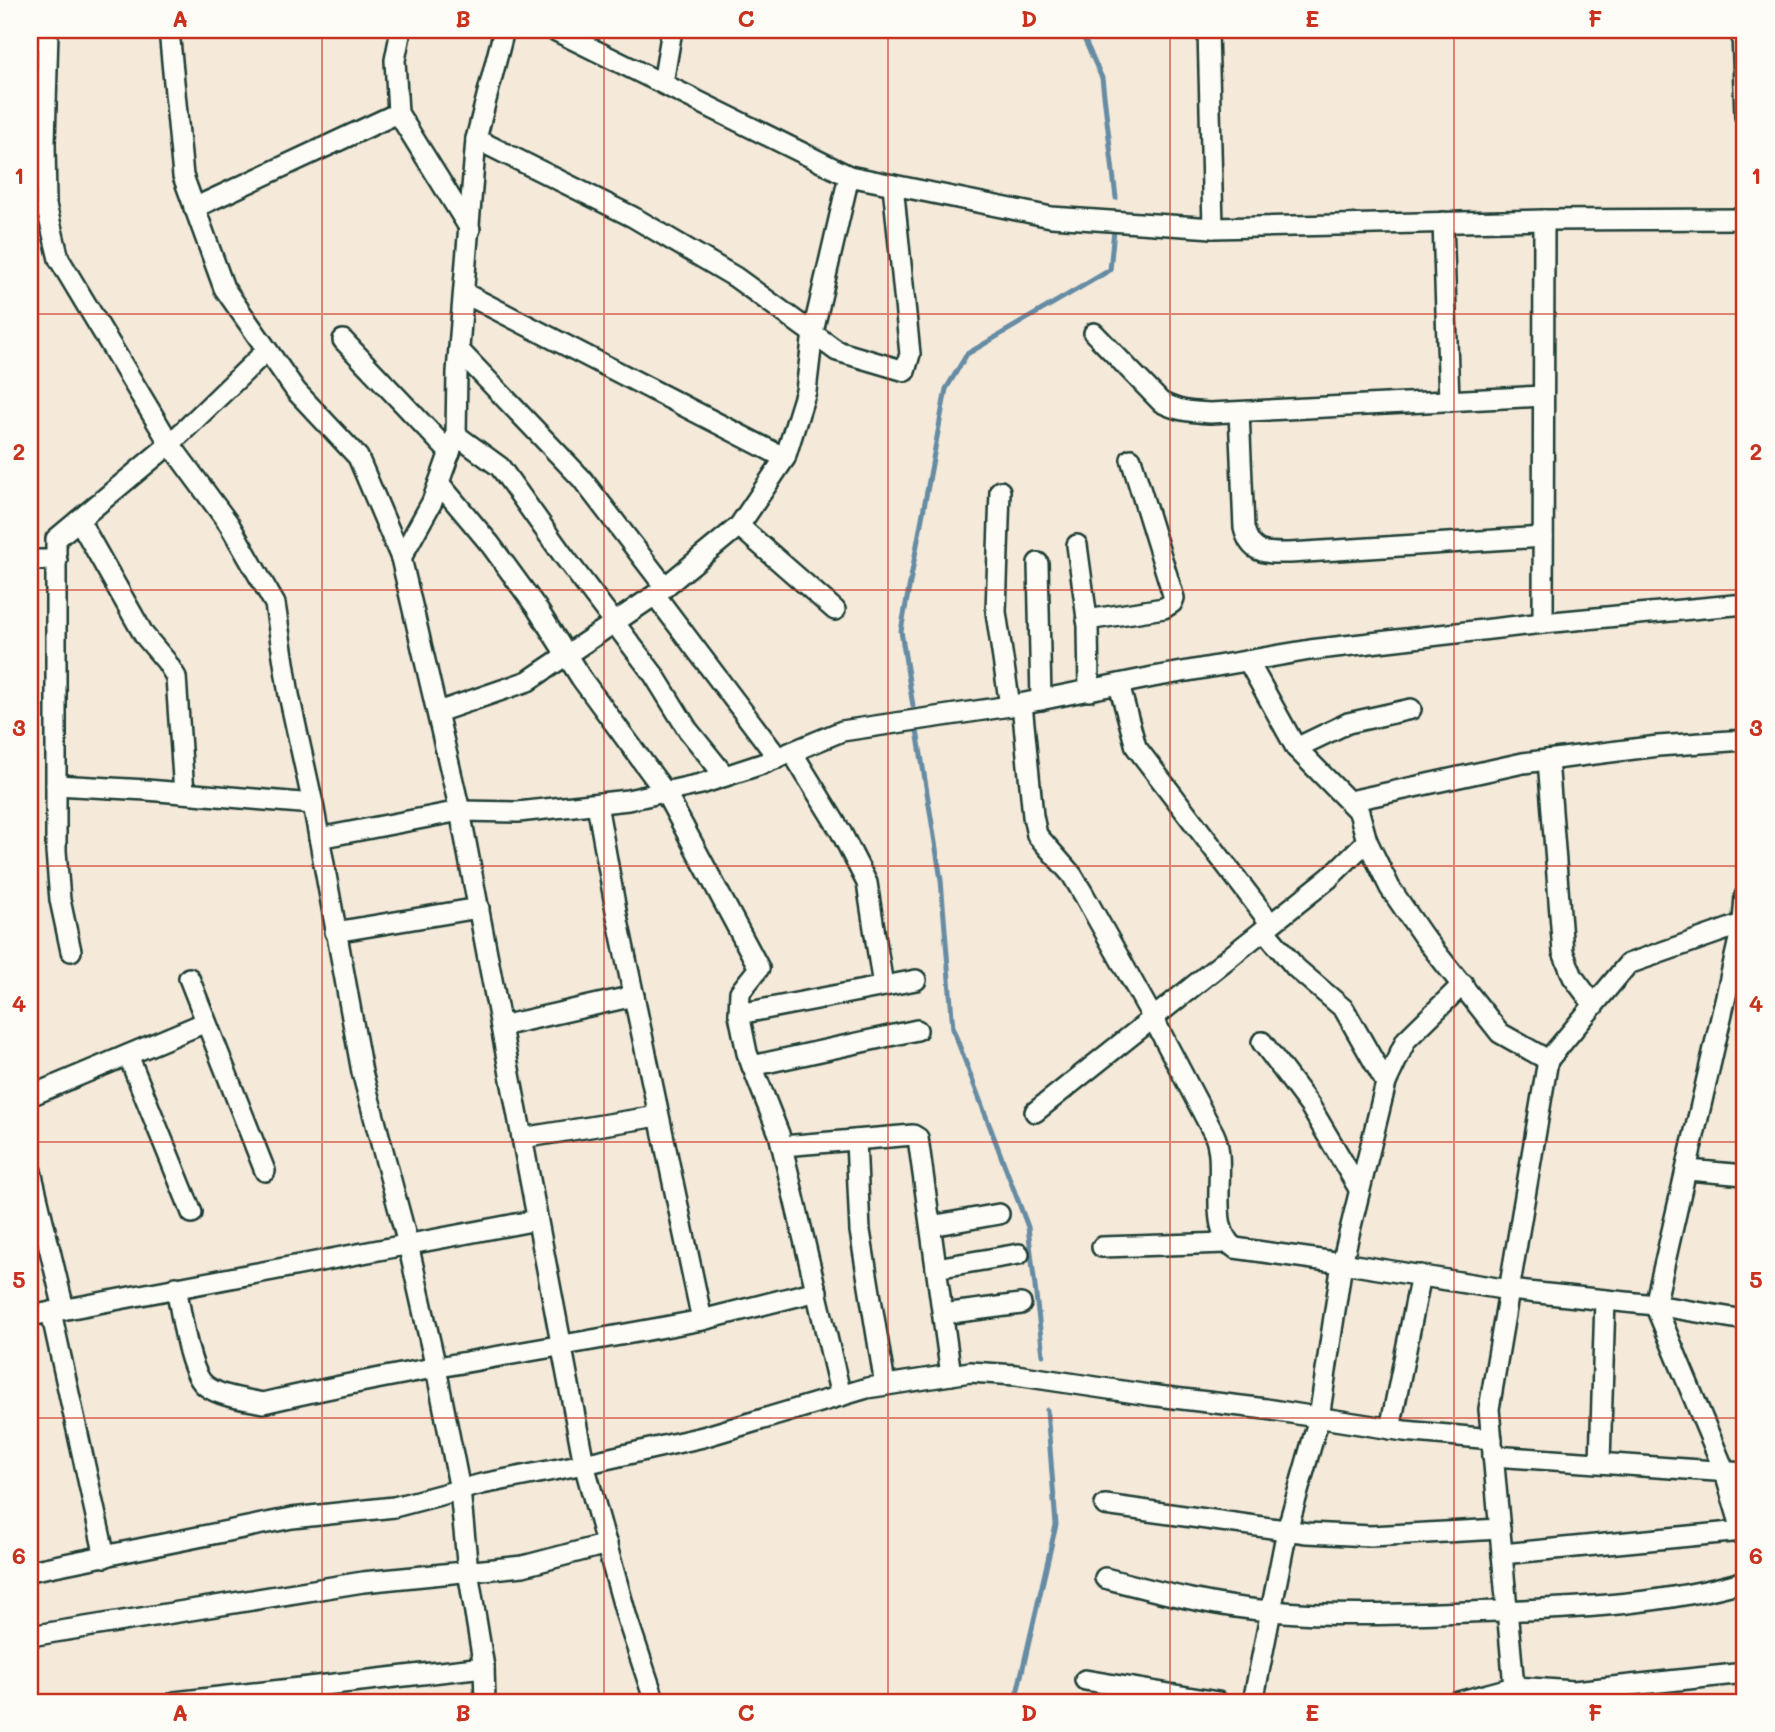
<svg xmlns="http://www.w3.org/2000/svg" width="1775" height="1732" font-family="Mali,sans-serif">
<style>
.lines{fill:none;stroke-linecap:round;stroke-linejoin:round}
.stream{stroke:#658ca4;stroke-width:5}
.minor-casing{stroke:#1f3d34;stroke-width:24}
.minor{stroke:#fdfcf7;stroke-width:19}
.grid{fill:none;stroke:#c8321e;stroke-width:2;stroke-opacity:0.55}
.neatline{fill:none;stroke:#c8321e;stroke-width:2.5}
.grid-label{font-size:23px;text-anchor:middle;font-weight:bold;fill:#c8321e}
</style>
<rect width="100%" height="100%" fill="#f5e9d9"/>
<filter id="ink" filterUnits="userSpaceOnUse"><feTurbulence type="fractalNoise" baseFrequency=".0143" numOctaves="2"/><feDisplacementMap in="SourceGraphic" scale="14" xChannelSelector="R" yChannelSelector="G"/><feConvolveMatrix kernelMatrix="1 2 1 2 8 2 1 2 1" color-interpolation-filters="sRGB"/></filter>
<g filter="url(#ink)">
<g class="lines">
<g class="stream">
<path d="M1080,30L1102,78L1116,198"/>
<path d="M913,706L901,631L946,389L967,354L1110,270L1114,230"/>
<path d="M917,730L941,880L953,1029L1028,1227L1043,1355"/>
<path d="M1015,1702L1056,1525L1047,1410"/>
</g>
<defs>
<g id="minor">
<path d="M48,30L45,143L46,205L59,259L170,444L229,524L275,604L289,695L313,804L362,1072L408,1244L436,1368L460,1490L468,1571L484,1667"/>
<path d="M169,30L183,176L224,288L296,391L358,457L401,558L460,811L584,1464L627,1618L655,1702"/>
<path d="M401,30L395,60L398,113L470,229"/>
<path d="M554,30L849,176L1051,217L1213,228L1544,220L1745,219"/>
<path d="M1208,30L1213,228"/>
<path d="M1742,30L1745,116"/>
<path d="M663,83L672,30"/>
<path d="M476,139L633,217L735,277L837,351L905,371L910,354L893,185"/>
<path d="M194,208L398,113"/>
<path d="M1443,222L1449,401"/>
<path d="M464,293L785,458"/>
<path d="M1094,333L1161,402C1177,411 1192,412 1210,413L1543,396"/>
<path d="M343,340L450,453"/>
<path d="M459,350L582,479L665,587"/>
<path d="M1239,412L1244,528C1251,555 1265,553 1290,553L1543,537"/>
<path d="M456,435L500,467L563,555L654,675L688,730L725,776"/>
<path d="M439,483L490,544L536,607L581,678L665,792L759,968L740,992L739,1014L747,1053L779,1134L841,1396"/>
<path d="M1000,491L996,612L1010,706"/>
<path d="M79,520L144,635L166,661L176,677L184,793"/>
<path d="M739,526L835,610"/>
<path d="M1077,545L1088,626L1089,691"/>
<path d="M401,558L432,502L456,435L457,372L476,139L504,30"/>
<path d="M30,560H57"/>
<path d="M1038,563L1041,700"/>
<path d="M655,595L778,758"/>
<path d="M1087,620L1164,608L1172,603L1174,598L1131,459"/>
<path d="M1543,623L1544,220"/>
<path d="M1248,661L1296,748L1359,812L1367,841L1390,888L1423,936L1500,1033L1548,1060"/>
<path d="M1119,685L1136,747L1271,924"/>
<path d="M1022,704L1033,816L1037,835L1072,875L1084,895L1153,1018L1214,1134C1229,1165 1205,1228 1235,1248L1342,1263L1319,1418L1287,1530L1253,1702"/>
<path d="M438,712L528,681L655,595L739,526L785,458L806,391L813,332L849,176"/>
<path d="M1296,748L1348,723L1411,709"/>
<path d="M792,752L841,832L867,883L883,986"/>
<path d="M1548,760L1563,952L1573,977L1594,1005"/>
<path d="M56,785L147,790L313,804"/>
<path d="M1350,801L1523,763L1658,746L1745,740"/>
<path d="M319,838L460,811L518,812L628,800L701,784L765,763L842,731L1010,706L1153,677L1310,650L1543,623L1745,604"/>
<path d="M1745,896L1743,922L1655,1305L1724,1470L1745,1540"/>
<path d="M1264,930L1296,968L1344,1009L1386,1083L1406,1040L1463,984"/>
<path d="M335,932L479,908"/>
<path d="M71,951L60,900L56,851V539L170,444L267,350"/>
<path d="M189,978L265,1171"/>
<path d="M739,1014L916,980"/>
<path d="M501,1026L634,996"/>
<path d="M1262,1042L1310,1106L1359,1189"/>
<path d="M128,1055L192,1213"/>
<path d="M752,1066L917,1030"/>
<path d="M1386,1083L1342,1263L1509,1290L1655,1305L1745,1320"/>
<path d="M30,1096L206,1022"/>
<path d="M1035,1112L1329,878L1367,841"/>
<path d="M522,1138L658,1116"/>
<path d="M856,1140L860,1231L885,1385"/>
<path d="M783,1146L913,1135L918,1138L951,1375"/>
<path d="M30,1167L64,1309"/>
<path d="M1688,1170L1745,1175"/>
<path d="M931,1226L999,1214"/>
<path d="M1102,1247L1227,1243"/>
<path d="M936,1268L1019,1254"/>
<path d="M176,1287C181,1309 188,1373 206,1386C221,1397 245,1399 263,1403C408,1369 556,1348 702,1320L617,916L597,804"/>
<path d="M51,1312L105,1557"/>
<path d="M943,1314L1021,1304"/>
<path d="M30,1316L537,1220"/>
<path d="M702,1320L817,1291"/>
<path d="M1390,1429L1421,1275"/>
<path d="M1493,1456L1745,1473"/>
<path d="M1600,1462L1605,1300"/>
<path d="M1105,1505L1307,1533L1371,1536L1500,1529"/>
<path d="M1502,1554L1742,1531"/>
<path d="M30,1571L292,1518L394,1507L482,1484L584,1464L703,1437L867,1388L970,1372L1016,1375L1149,1395L1266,1409L1404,1431L1492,1439"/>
<path d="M1105,1578C1159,1592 1215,1607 1271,1611C1347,1618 1423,1613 1499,1611C1581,1608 1666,1604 1745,1581"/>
<path d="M30,1636L363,1582L523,1566L607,1544"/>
<path d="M1085,1680L1218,1702"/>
<path d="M175,1702L484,1667L485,1702"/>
<path d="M1458,1702L1514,1687L1574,1691L1745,1673"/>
<path d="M1513,1702L1514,1687L1489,1409L1548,1060L1628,964L1745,923"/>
</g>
</defs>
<use href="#minor" class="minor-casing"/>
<use href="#minor" class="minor"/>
</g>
</g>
<path class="grid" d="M322,30V1702M604,30V1702M888,30V1702M1170,30V1702M1454,30V1702M30,314H1745M30,590H1745M30,866H1745M30,1142H1745M30,1418H1745"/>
<rect width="1775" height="1732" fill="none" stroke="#fdfcf7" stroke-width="77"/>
<rect x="38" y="38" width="1698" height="1656" class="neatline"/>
<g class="grid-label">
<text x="180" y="27">A</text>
<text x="463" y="27">B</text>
<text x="746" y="27">C</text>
<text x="1029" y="27">D</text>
<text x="1312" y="27">E</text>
<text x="1595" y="27">F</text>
<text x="19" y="184">1</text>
<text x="1756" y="184">1</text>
<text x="19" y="460">2</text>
<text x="1756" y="460">2</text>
<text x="19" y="736">3</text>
<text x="1756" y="736">3</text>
<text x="19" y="1012">4</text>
<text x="1756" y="1012">4</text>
<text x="19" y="1288">5</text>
<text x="1756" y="1288">5</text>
<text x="19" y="1564">6</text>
<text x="1756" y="1564">6</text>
<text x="180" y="1721">A</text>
<text x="463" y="1721">B</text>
<text x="746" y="1721">C</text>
<text x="1029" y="1721">D</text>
<text x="1312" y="1721">E</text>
<text x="1595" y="1721">F</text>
</g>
</svg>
